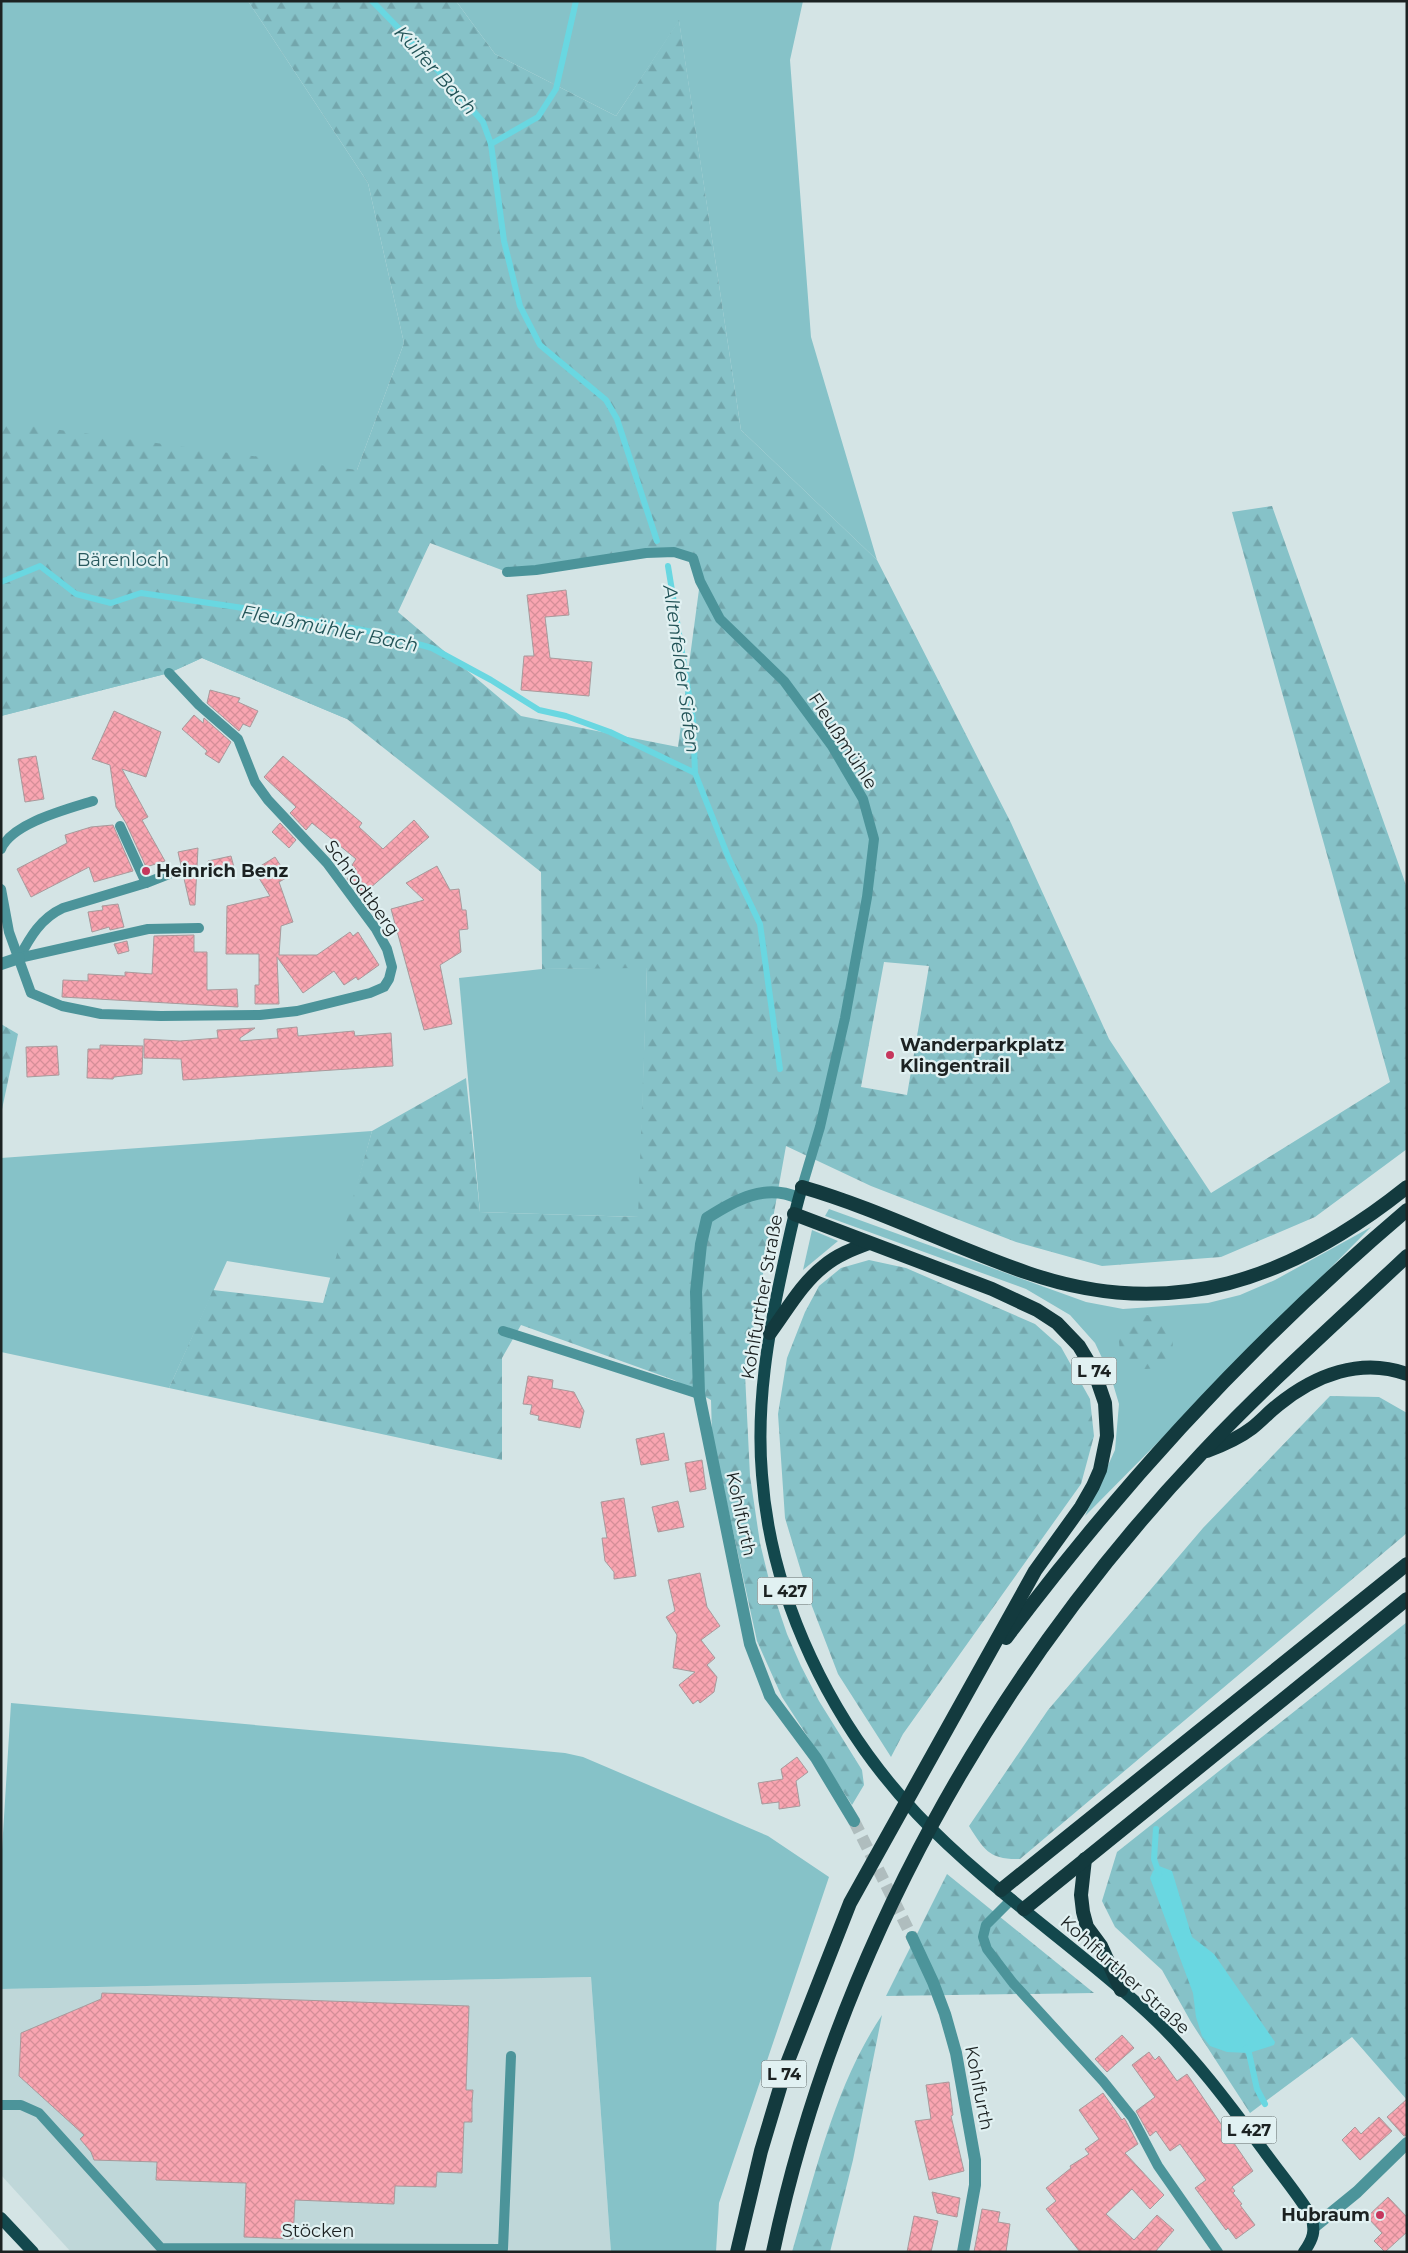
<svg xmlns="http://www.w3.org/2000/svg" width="1408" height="2253" font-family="Montserrat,sans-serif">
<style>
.built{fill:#bfd7d9}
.green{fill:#86c2c8}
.forest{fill:url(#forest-firs);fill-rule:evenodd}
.water{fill:#69d7e1}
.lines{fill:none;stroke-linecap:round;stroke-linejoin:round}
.stream{stroke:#69d7e1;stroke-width:6}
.building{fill:url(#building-cross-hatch);stroke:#a89a9c}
.minor-tunnel{stroke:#afbdbe;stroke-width:12;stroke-dasharray:12 6;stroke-linecap:butt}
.service{stroke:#4c949a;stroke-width:10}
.minor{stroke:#4c949a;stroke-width:12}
.primary{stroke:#13484d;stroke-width:12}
.trunk{stroke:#133a3e;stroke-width:14}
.poi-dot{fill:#c6375d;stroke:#e1f1f2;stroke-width:2}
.labels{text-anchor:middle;stroke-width:4.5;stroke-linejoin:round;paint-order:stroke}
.shield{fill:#e1f1f2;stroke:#576060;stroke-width:1}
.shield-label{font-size:16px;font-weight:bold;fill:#1c2222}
.park-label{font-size:18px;fill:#29595e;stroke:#e1f1f2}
.street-label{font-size:18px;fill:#1c2222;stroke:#e1f1f2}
.poi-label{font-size:18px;font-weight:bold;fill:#1c2222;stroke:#e1f1f2;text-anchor:start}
.water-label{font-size:19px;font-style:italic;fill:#225357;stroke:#e1f1f2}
</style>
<defs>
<pattern id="forest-firs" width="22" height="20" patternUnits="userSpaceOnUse" patternTransform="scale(1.25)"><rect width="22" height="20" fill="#86c2c8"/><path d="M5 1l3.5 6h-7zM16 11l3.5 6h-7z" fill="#73a6ac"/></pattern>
<pattern id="building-cross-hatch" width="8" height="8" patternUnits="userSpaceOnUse" patternTransform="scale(1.25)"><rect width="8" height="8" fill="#f9a5b1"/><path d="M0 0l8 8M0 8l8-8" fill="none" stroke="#d58e98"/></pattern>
</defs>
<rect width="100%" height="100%" fill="#d4e4e5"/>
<path class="built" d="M591,1977L611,2252H71L1,2175V1989Z"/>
<g class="green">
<path d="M1,1H248L368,183L404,343L357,470L347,719L202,658L169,673L1,716Z"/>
<path d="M456,1H803L790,60L811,337L877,560L741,430L679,21L616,116L495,54Z"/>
<path d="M647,967L639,1217L480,1212L459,978L542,969Z"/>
<path d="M372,1131L332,1278L227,1261L169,1388L1,1352V1158Z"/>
<path d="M829,1209L1086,1302L1123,1309L1208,1303L1240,1295L1275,1280L1371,1227L1085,1516L1115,1450L1119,1404L1111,1377L1095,1343L1070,1315L1026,1289L825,1216Z"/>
<path d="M812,1230L838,1241L803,1270Z"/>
<path d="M11,1703L565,1753L583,1757L768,1836L829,1877L719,2203L716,2252H611L591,1977L1,1989V1866Z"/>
</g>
<g class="forest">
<path d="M248,1H456L495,54L616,116L679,20L741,430L877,560L1011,823L1109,1039L1211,1193L1390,1082L1232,512L1272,506L1407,888V1149L1315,1217L1221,1257L1102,1266L1016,1242L871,1186L786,1146L745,1374L750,1476L760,1543L770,1584L787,1634L801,1666L819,1701L862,1770L864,1785L852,1805L782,1697L757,1641L712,1435L711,1400L674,1380L521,1325L502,1358V1460L169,1388L213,1290L323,1303L372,1131L466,1078L480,1212L638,1217L647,968L542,969L541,872L347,719L202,658L169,673L1,716V422L357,470L404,343L368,183ZM430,543L507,572L674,552L693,558L700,582L678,747L521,716L398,612ZM884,962L929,966L907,1095L861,1087Z"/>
<path d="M1,1024L18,1034L1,1114Z"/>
<path d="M869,1260L906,1268L1035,1324L1061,1347L1090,1399L1094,1436L1081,1484L903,1734L891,1757L838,1674L810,1601L785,1518L778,1414L787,1358L805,1312L819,1286L841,1268Z"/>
<circle cx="1146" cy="1342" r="27"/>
<path d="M1330,1396L1379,1397L1407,1413V1533L1020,1859C990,1860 984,1850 969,1826L1048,1710L1203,1528Z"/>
<path d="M1407,1622V2100L1352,2037L1250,2113L1191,2022L1162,1970L1115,1927L1102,1901L1117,1852Z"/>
<path d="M947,1874L1094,1993L886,1996Z"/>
<path d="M882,2015L853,2160L830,2252H792C816,2171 835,2085 882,2015Z"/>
</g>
<path class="water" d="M1159,1866L1172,1871L1192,1937L1214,1954L1275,2042L1274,2045L1249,2053L1227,2052L1210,2046L1202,2036L1196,2017L1193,1993L1150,1878L1153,1871Z"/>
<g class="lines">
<g class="stream">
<path d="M372,1L421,51L483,122L491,144"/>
<path d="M576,1L556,89L538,117L491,144L504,241L520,306L540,345L606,400L617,419L657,541"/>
<path d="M668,566L693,720L695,773"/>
<path d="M1,582L40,566L76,594L111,603L141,593L250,609L378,633L432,648L491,680L539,710L566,716L610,732L695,773L729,859L760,924L780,1069"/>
<path d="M1156,1829L1154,1859L1159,1874"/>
<path d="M1246,2048L1249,2053L1257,2089L1265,2104"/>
</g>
</g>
<g class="building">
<path d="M566,590L569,615L545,617L550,658L592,662L589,696L521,690L524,656H534L527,595Z"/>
<path d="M210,690L240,698L238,702L258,711L250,727L243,724L239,731L207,703Z"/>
<path d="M114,711L161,732L146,777L122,769L148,817L142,820L165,861L146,867L126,823L116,807L110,765L92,759Z"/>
<path d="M194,715L203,723L204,718L231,742L219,763L205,754L207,751L182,729Z"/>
<path d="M36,756L44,799L25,802L18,759Z"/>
<path d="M283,756L362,823L359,827L383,849L414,820L429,837L362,895L347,879L356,869L352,865L356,859L312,823L306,830L290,813L296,807L264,777Z"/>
<path d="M280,823L296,840L289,848L272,832Z"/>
<path d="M113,825L133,871L94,882L89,867L31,897L17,869L67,843L65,835L91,827Z"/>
<path d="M198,848L195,905H190L178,852Z"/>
<path d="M231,856L235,871L211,876L208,861Z"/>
<path d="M275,857L288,877L279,882L293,922L281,926L279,955H317L350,932L353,936L358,932L379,965L358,980L356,977L344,985L334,971L303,993L277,957L279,1004H255V985H259V954H226L227,906L270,896L254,870Z"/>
<path d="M437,866L450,890L459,889L462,910H466L468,929L459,930L461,952L440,965L452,1024L424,1030L391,909L424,900L406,883Z"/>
<path d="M118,904L124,927L110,930L109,927L92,932L88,912L103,910L102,906Z"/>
<path d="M194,935V952H207V990L237,989L238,1007L62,997L63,980L88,981V974L125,976V972L152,974L154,936Z"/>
<path d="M127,941L129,951L118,954L114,944Z"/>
<path d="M297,1027L298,1036L354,1031L355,1036L391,1033L393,1066L183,1080L181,1059L144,1058V1039L180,1041L218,1038L217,1030L255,1028L240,1038V1041L278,1038L277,1029Z"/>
<path d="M100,1045L143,1046L142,1074L114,1077L113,1079L87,1078L88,1049H100Z"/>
<path d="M57,1046L59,1075L27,1077L26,1047Z"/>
<path d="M528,1376L553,1380L552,1388L574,1392L584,1411L580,1428L538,1420L539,1416L530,1414L532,1405L523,1404Z"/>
<path d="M664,1433L669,1460L641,1465L636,1439Z"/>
<path d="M702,1460L706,1489L690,1492L685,1463Z"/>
<path d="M624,1498L636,1576L614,1579V1572L605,1561L602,1538H607L601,1502Z"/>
<path d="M678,1501L684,1527L658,1532L652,1507Z"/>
<path d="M700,1573L707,1607L720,1626L701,1640L715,1658L707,1665L717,1677L714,1692L700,1703L698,1700L693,1704L679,1685L695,1672L673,1668L677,1635L666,1617L675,1611L668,1580Z"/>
<path d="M797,1757L808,1772L796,1781L800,1806L779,1809V1802L762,1804L758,1783L783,1779L781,1769Z"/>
<path d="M102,1993L469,2006L466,2090H473L472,2103V2122H464L462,2173L437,2172L436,2187L395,2186L394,2204L295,2200L293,2239L244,2237L246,2183L156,2180L157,2162L94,2160L91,2152L80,2139L84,2135L19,2076L21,2033L101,1999Z"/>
<path d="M1122,2035L1134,2048L1107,2072L1095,2059Z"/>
<path d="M1149,2052L1155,2060L1159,2056L1177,2081L1187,2074L1253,2171L1232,2187L1235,2191L1233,2193L1242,2204L1240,2205L1255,2225L1236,2239L1228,2228L1226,2230L1195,2188L1206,2180L1180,2144L1170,2151L1156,2131L1150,2136L1136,2111L1155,2097L1132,2065Z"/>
<path d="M949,2082L953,2115L951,2116L964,2171L929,2180L915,2121L931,2119L926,2085Z"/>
<path d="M1103,2093L1122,2120L1124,2118L1126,2121L1138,2144L1125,2153L1164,2195L1150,2209L1132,2189L1106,2214L1134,2240L1157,2215L1174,2230L1155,2252H1080L1046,2209L1056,2201L1046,2188L1071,2168L1070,2166L1089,2154L1085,2149L1099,2139L1079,2110Z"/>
<path d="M1407,2099V2135L1404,2136L1387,2117Z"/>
<path d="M1379,2117L1392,2131L1360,2160L1342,2140L1355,2127L1361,2134Z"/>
<path d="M932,2192L960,2198L957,2217L937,2213Z"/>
<path d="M1388,2197L1407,2217V2232L1385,2252L1374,2241L1382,2233L1367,2217Z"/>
<path d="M982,2209L1000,2212L998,2222L1010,2224L1006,2252H974Z"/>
<path d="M914,2216L938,2221L931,2252H907Z"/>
</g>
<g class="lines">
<path class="minor-tunnel" d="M854,1821L912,1937"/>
<g class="service">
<path d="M507,572L536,570L646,553L674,552L693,558L700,581L720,619L784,681L832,746L863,799L874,839L867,897L845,1018L820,1127L802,1187"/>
<path d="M1,849C12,823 68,809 93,801"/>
<path d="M146,883L169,874"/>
<path d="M1,889L9,932L31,993L62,1006L101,1014L161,1016L260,1015L297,1011L370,993L384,987L389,979L392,967L387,949L376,929L327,863L268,800L255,782L238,739L199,705L169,673"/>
<path d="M19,958C30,937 41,918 63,908L146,883L120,826"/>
<path d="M19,958L148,929L199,928"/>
<path d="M503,1331L699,1394"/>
<path d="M1012,1899L986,1925L983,1937L987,1949L1013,1983L1103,2081L1132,2117L1158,2166L1218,2252"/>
<path d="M1,2105H21L39,2113L161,2248L503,2249L511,2056"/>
</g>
<g class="minor">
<path d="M1,964L19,958"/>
<path d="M798,1198C765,1183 735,1200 707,1218L701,1244L696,1292L699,1394L750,1644L770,1696L816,1758L854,1821"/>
<path d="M912,1937L933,1982L945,2014L956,2053L975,2160V2185L963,2252"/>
<path d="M1314,2227L1357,2192L1407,2143"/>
</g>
<g class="primary">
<path d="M802,1187C794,1213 789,1239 783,1266C768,1334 756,1405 762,1475C771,1600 832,1724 917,1814C987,1888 1073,1944 1148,2013C1192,2054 1228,2102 1264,2151C1279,2172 1297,2193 1311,2216C1316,2231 1313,2239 1304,2252"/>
<path d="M1,2218L33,2252"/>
</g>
<g class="trunk">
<path d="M802,1187C879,1209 952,1247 1028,1273C1172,1323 1292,1279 1407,1187"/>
<path d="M770,1333C787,1310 802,1283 824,1266C837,1255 853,1249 869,1243"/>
<path d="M1207,1451C1223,1445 1239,1438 1252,1428C1261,1421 1269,1412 1278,1405C1315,1375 1361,1357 1407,1374"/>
<path d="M1006,1638C1124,1481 1257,1337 1407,1210"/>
<path d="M1085,1859L1081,1895L1083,1912L1087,1927L1101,1946L1121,1990"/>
<path d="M1001,1890L1407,1564"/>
<path d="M1024,1909L1407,1599"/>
<path d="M737,2252L761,2151L788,2061L850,1903L1035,1571L1081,1507L1093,1486L1100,1470L1107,1436L1105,1403L1094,1371L1079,1346L1057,1323L1037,1310L992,1289L794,1214"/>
<path d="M773,2252C836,1953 993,1674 1202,1453C1267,1384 1338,1321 1407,1256"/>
</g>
</g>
<g class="poi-dot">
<circle cx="146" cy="871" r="5"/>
<circle cx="890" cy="1055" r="5"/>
<circle cx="1380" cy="2215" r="5"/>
</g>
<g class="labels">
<g class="shield">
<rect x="1071.5" y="1357.5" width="45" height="27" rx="4"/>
<rect x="757.5" y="1577.5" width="55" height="27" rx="4"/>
<rect x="761.5" y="2060.5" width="45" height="27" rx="4"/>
<rect x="1221.5" y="2116.5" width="55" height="27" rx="4"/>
</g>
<g class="shield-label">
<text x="1094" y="1377">L 74</text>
<text x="785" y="1597">L 427</text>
<text x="784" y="2080">L 74</text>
<text x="1249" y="2136">L 427</text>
</g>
<g class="park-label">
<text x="123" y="566">Bärenloch</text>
</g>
<g class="street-label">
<text transform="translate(843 741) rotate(57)" y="6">Fleußmühle</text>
<text transform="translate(362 888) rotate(54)" y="6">Schrodtberg</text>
<text transform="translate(762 1297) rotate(-80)" y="6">Kohlfurther Straße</text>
<text transform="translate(741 1514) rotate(78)" y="6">Kohlfurth</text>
<text transform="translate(1125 1975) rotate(42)" y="6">Kohlfurther Straße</text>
<text transform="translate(979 2088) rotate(79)" y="6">Kohlfurth</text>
<text x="318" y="2237">Stöcken</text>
</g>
<g class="poi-label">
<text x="156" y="877">Heinrich Benz</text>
<text x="900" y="1051">Wanderparkplatz<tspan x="900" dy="21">Klingentrail</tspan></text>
<text x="1370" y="2221" text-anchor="end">Hubraum</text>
</g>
<g class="water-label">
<text transform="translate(436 70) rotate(48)" y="7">Külfer Bach</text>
<text transform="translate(330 628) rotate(11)" y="7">Fleußmühler Bach</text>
<text transform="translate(682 669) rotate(82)" y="7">Altenfelder Siefen</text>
</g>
</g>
<rect width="1408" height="2253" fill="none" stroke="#1c2222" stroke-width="5"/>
</svg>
